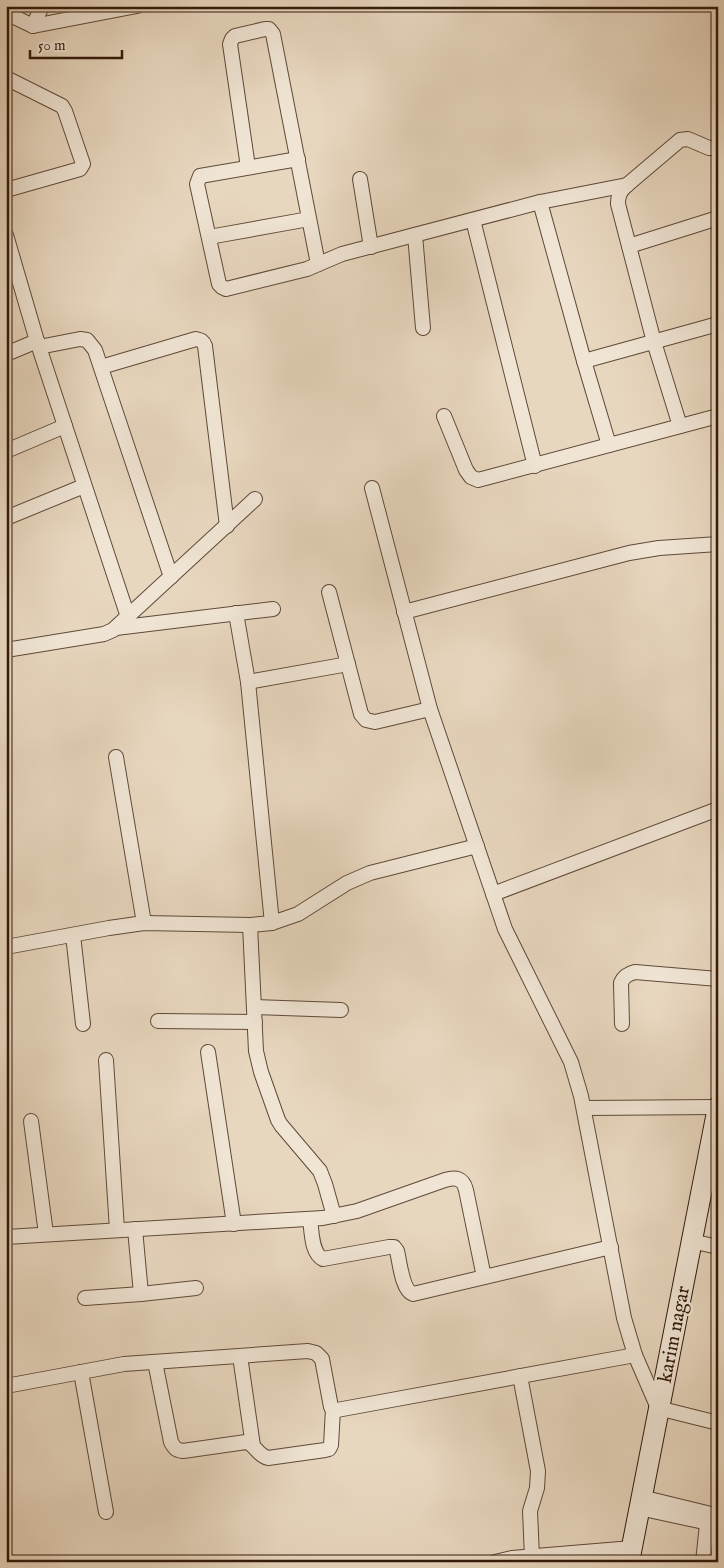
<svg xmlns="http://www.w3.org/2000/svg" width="724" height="1568" font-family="'IM FELL English',serif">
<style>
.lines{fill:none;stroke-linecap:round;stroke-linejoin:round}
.street-casing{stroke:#604938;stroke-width:16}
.secondary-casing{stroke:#321a0b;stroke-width:22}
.street{stroke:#f0e5d5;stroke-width:14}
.secondary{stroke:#f0e5d5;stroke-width:20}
.labels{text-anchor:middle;stroke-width:5;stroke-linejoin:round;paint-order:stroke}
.street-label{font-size:20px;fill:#321a0b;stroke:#f0e5d5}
</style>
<rect width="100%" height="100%" fill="#e8d7bf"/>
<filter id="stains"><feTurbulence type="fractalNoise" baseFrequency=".004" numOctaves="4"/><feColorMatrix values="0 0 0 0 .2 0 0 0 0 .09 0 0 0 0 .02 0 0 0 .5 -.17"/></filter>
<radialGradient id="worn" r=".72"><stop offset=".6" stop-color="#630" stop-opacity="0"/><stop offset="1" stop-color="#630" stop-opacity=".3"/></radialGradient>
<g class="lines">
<defs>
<g id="street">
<path d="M6,13L33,26L137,6"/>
<path d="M33,26L42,6"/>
<path d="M6,78L62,106L65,111L83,164L80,169L6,190"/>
<path d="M298,159L200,176L197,184L219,284L222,287L226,289L307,269L342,254L540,202L627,185"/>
<path d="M248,167L230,44L232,39L235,36L265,29H269L273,34L318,264"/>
<path d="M360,179L371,247"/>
<path d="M540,202L584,361L609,445"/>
<path d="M473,220L535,466"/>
<path d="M6,235L37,341L128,617"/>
<path d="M415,235L423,328"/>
<path d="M209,237L309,219"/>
<path d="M629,246L718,218"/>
<path d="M39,347L80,339L87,340L95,350L171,577"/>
<path d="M6,354L37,341"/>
<path d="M584,361L718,324"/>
<path d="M101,367L196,339C201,340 203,341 205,346L227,526"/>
<path d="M444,416L466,470L471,477L478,480L718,416"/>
<path d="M680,426L654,342L618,204C618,195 620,191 627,185L680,140L688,139L709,148H718"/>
<path d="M6,451L65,426"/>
<path d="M372,488L430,709L505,929L571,1062L581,1096L624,1318L635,1355L658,1408L718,1423"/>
<path d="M6,518L84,486"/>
<path d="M329,592L361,714L366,720L375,722L430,709"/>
<path d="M404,612L629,553L659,548L718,544"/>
<path d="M236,613L248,682L272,923"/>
<path d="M116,628L273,609"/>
<path d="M6,650L104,634L113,630L255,499"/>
<path d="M248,682L348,664"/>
<path d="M116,757L144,923"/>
<path d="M493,894L718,809"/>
<path d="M250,925L256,1051L261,1072L278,1120L281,1125L320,1171L325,1184L334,1216"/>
<path d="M73,935L83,1024"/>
<path d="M6,947L109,928L144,923L250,925L272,923L298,914L347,883L370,873L477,846"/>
<path d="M254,1007L341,1010"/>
<path d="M158,1021L255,1022"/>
<path d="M622,1024L621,983C624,976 628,974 635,972L718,979"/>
<path d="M208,1052L234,1224"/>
<path d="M106,1060L117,1230"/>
<path d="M584,1108L718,1107"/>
<path d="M31,1121L46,1234"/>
<path d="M310,1220C312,1231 311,1253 323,1259L389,1247H394L397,1251C400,1263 402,1290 413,1294L611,1247"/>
<path d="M135,1229L141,1294"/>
<path d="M6,1237L323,1218L357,1211L445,1180C456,1177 463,1178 466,1190L484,1277"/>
<path d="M691,1241L718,1247"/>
<path d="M85,1298L141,1294L196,1288"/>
<path d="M240,1356L253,1446"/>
<path d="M155,1362L171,1442C174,1448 176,1450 183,1451L246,1442C255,1444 258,1456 268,1458L325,1450L329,1449L331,1445L333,1409"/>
<path d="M81,1372L106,1512"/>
<path d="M520,1376L538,1471L537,1488L530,1511L532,1557"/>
<path d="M6,1386L124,1364L308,1351L316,1353L322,1359L331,1407L335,1410H337L635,1355"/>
<path d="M641,1497L711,1514"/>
<path d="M639,1508L718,1525"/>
<path d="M495,1562L512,1558L632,1548"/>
<path d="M703,1562L708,1515"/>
</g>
<path id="secondary" d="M629,1562L718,1107"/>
</defs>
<use href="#street" class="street-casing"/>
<use href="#secondary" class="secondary-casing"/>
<use href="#street" class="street"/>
<use href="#secondary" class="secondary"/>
</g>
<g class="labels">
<g class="street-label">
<text transform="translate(673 1334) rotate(-79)" y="7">karim nagar</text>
</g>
</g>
<rect width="724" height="1568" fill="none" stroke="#e8d7bf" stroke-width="25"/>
<rect x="8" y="8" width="709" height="1553" fill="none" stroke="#321a0b" stroke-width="2.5"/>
<rect x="12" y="12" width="699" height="1543" fill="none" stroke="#321a0b"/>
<path d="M30 50v8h92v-8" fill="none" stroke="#321a0b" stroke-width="2.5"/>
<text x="38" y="50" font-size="15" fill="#321a0b" stroke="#f0e5d5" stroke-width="4" paint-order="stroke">50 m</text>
<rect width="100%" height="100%" filter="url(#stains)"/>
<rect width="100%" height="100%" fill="url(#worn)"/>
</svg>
